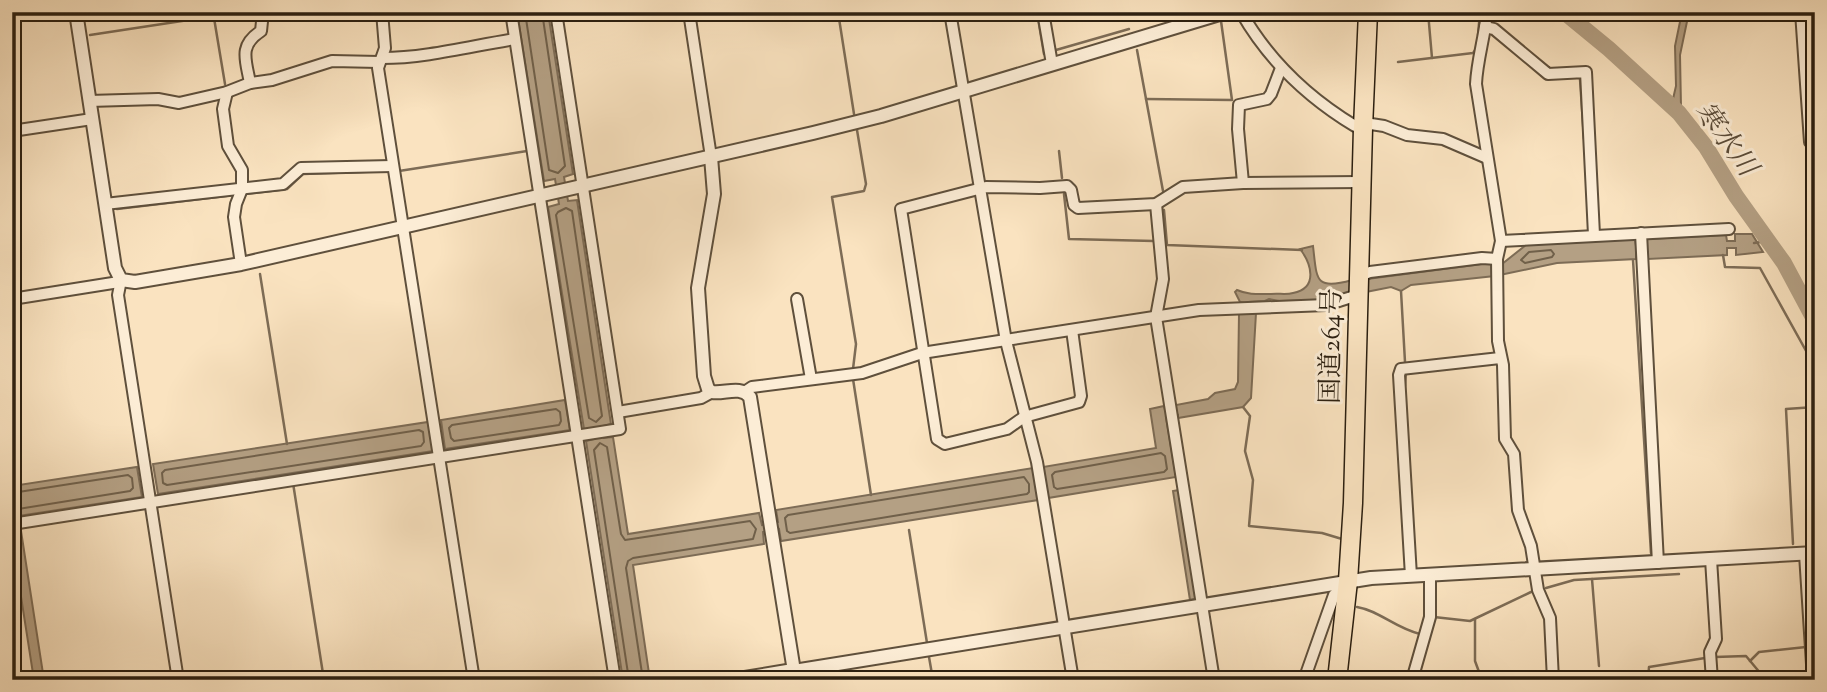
<svg xmlns="http://www.w3.org/2000/svg" width="1827" height="692" font-family="'Sorts Mill Goudy','Noto Serif JP',serif">
<style>
.water{fill:#b4a084;stroke:#7d6c56;stroke-width:2}
.lines{fill:none;stroke-linecap:round;stroke-linejoin:round}
.shore{stroke:#70604a;stroke-width:2}
.stream{stroke:#7d6c56;stroke-width:2.5}
.river{stroke:#b4a084;stroke-width:16}
.minor-casing{stroke:#5f503c;stroke-width:14}
.tertiary-casing{stroke:#5f503c;stroke-width:16}
.trunk-casing{stroke:#2b1f10;stroke-width:21}
.minor{stroke:#fcedd6;stroke-width:10}
.tertiary{stroke:#fcedd6;stroke-width:12}
.trunk{stroke:#fae3c0;stroke-width:18}
.labels{text-anchor:middle;stroke-width:6;stroke-linejoin:round;paint-order:stroke}
.street-label{font-size:26px;fill:#2b1f10;stroke:#fcedd6}
.water-label{font-size:28px;font-style:italic;fill:#5b4c39;stroke:#fcedd6}
</style>
<rect width="100%" height="100%" fill="#fae3c0"/>
<filter id="stains"><feTurbulence type="fractalNoise" baseFrequency=".00286" numOctaves="4"/><feColorMatrix values="0 0 0 0 .2 0 0 0 0 .09 0 0 0 0 .02 0 0 0 .5 -.17"/></filter>
<radialGradient id="worn" r=".72"><stop offset=".6" stop-color="#630" stop-opacity="0"/><stop offset="1" stop-color="#630" stop-opacity=".3"/></radialGradient>
<g class="water">
<path d="M517,12H548L573,174L564,177L568,201L577,200L611,424L603,426L604,438L613,437L628,534L759,513L762,525L778,522L776,510L1033,468L1045,480L1043,467L1156,448L1150,409L1164,406L1165,410L1176,409V405L1208,399L1215,393L1235,389L1238,382L1239,314L1244,313V303L1240,302L1235,292L1237,290C1248,295 1259,294 1271,294C1278,293 1286,295 1293,293C1319,288 1311,263 1300,249L1313,246C1317,279 1314,291 1352,280L1351,292L1326,300L1279,301L1269,299L1265,301L1249,302V313H1256L1251,398L1243,407L1178,418V415L1166,417L1176,477L1048,498L1046,485L1038,500L781,541L779,529L763,532L764,544L633,565L650,680H623L586,441L594,439L592,428L584,429L548,207L559,204L555,179L544,181Z"/>
<path d="M1682,12H1689L1680,55L1681,107L1673,99L1676,86L1675,46Z"/>
<path d="M1735,234H1752L1763,252L1736,255V248H1727V255L1648,259V252L1636,253V259L1557,263L1495,276L1411,285L1401,291L1391,287L1366,292L1367,279L1482,264H1502L1526,245L1635,239L1636,246H1647V239L1726,235L1727,241H1735Z"/>
<path d="M565,400L570,430L445,449L441,420Z"/>
<path d="M428,422L433,451L158,494L153,464Z"/>
<path d="M137,467L142,497L12,517V486Z"/>
<path d="M1179,490L1196,599L1190,600L1173,491Z"/>
<path d="M21,531L44,680H34L12,539V532Z"/>
</g>
<g class="lines">
<g class="shore">
<path d="M525,12L549,170L558,173L565,166L542,12"/>
<path d="M566,208L572,211L602,416L596,422L589,418L556,215L558,212Z"/>
<path d="M1551,250L1554,254L1552,257L1525,263L1521,260L1529,252Z"/>
<path d="M556,409L560,412L561,421L559,425L454,441L451,438L449,428L452,425Z"/>
<path d="M419,430L423,432L424,442L421,446L167,485L163,483L162,473L165,470Z"/>
<path d="M1161,453L1165,456L1167,469L1164,472L1057,489L1054,487L1052,475L1055,472Z"/>
<path d="M1024,477L1029,484V492L1027,494L790,533L787,531L785,518L788,515Z"/>
<path d="M12,493L128,475L132,478L133,488L130,491L12,510"/>
<path d="M629,680L594,450L600,443L607,447L621,534L625,540L750,521L756,529L753,539L633,558L628,561L626,568L643,680"/>
</g>
<g class="stream">
<path d="M213,12L225,84"/>
<path d="M838,12L854,114"/>
<path d="M1037,12L1044,54"/>
<path d="M1428,12L1432,58"/>
<path d="M1806,16H1815"/>
<path d="M90,35L241,12"/>
<path d="M1478,35L1480,12"/>
<path d="M1056,50L1129,29"/>
<path d="M1137,50L1163,191"/>
<path d="M1398,62L1473,53L1476,49"/>
<path d="M1580,79L1584,139"/>
<path d="M1146,99L1232,100L1221,21"/>
<path d="M1059,151L1062,178"/>
<path d="M399,171L527,151"/>
<path d="M245,194L287,189L303,174L389,171"/>
<path d="M1064,194L1069,239L1154,241"/>
<path d="M117,209L234,195"/>
<path d="M1164,210L1167,245L1302,250"/>
<path d="M1754,243L1768,241"/>
<path d="M1723,255L1725,267L1760,268L1815,367"/>
<path d="M1633,260L1651,553"/>
<path d="M260,274L287,444"/>
<path d="M1401,291L1405,362"/>
<path d="M853,369L856,344L832,197L864,191L866,184L857,130"/>
<path d="M853,379L871,495"/>
<path d="M1405,386L1406,372"/>
<path d="M1243,407L1250,416L1245,451L1253,480L1249,526L1322,533L1342,539"/>
<path d="M293,483L324,680"/>
<path d="M909,530L927,643"/>
<path d="M1793,544L1786,409L1815,407"/>
<path d="M1592,579L1599,666"/>
<path d="M1546,588L1574,580L1679,574"/>
<path d="M1357,607C1380,611 1395,628 1420,634L1421,630"/>
<path d="M1434,617L1470,621L1531,592"/>
<path d="M1475,619V661L1482,680"/>
<path d="M929,657L933,680"/>
<path d="M1715,657L1746,656L1766,680"/>
<path d="M1750,661L1759,652L1806,647"/>
<path d="M1648,680L1649,667L1705,658"/>
</g>
<path class="river" d="M1564,12L1609,49L1679,113L1706,147L1736,196L1784,263L1815,321"/>
<defs>
<g id="minor">
<path d="M382,12L385,48L378,68L474,680"/>
<path d="M511,12L615,680"/>
<path d="M689,12L711,157"/>
<path d="M950,12L1006,341L1037,462L1073,680"/>
<path d="M1043,12L1052,64"/>
<path d="M1241,12C1269,61 1307,97 1355,126L1363,128L1371,124L1384,126L1407,135L1443,139L1487,158"/>
<path d="M1487,12C1485,36 1477,60 1476,84L1501,241L1497,259L1498,341L1503,365L1505,439L1514,454L1518,510L1531,546L1538,590L1550,618L1553,680"/>
<path d="M1801,12L1810,142H1815"/>
<path d="M1485,27L1494,29L1548,74L1586,72L1594,235"/>
<path d="M382,58C426,58 471,46 515,39"/>
<path d="M250,83C246,60 238,46 261,31L263,12"/>
<path d="M227,92L223,109L228,146L242,170V189L236,204L234,217L241,264"/>
<path d="M89,101L158,99L179,103L227,92L250,83L272,80L332,61L379,62"/>
<path d="M12,131L92,119"/>
<path d="M1243,183L1361,182"/>
<path d="M105,204L283,184L301,168L392,166"/>
<path d="M1156,204L1163,279L1156,317L1214,680"/>
<path d="M1641,233L1658,563"/>
<path d="M1501,241L1729,229"/>
<path d="M1358,277L1370,272L1482,258L1497,259"/>
<path d="M121,280L118,295L178,680"/>
<path d="M12,299L119,282"/>
<path d="M797,299L811,379"/>
<path d="M1072,330L1081,396L1079,402L1024,417L1007,429L945,444L937,439L901,209L986,187L1040,188L1067,186L1071,190L1074,205L1078,208L1156,204L1183,187L1243,183L1238,129L1239,105L1267,99L1271,94L1281,68"/>
<path d="M746,391L752,387L862,373L922,353L1199,310L1326,305L1358,295"/>
<path d="M618,412L701,398L712,392"/>
<path d="M12,524L620,429L556,12"/>
<path d="M1805,554L1813,680"/>
<path d="M1711,559L1716,639L1710,652L1712,680"/>
<path d="M1411,576L1399,375L1401,369L1500,358"/>
<path d="M726,680L787,670L794,671L795,680"/>
<path d="M1304,680L1334,595L1346,583"/>
<path d="M1412,680L1430,617V575"/>
</g>
<g id="tertiary">
<path d="M76,12L115,268L121,280L135,282L241,264L813,133L881,116L1226,12"/>
<path d="M711,157L714,194L698,288L704,376L708,389L712,392C725,394 740,385 750,397L794,671L1371,578L1815,553"/>
</g>
<path id="trunk" d="M1337,680L1348,581L1353,503L1363,128L1368,12"/>
</defs>
<use href="#minor" class="minor-casing"/>
<use href="#tertiary" class="tertiary-casing"/>
<use href="#trunk" class="trunk-casing"/>
<use href="#minor" class="minor"/>
<use href="#tertiary" class="tertiary"/>
<use href="#trunk" class="trunk"/>
</g>
<g class="labels">
<g class="street-label">
<text transform="translate(1330 346) rotate(-89)" y="9">国道264号</text>
</g>
<g class="water-label">
<text transform="translate(1727 138) rotate(54)" y="10">寒水川</text>
</g>
</g>
<rect width="1827" height="692" fill="none" stroke="#fae3c0" stroke-width="42"/>
<rect x="14" y="14" width="1799" height="664" fill="none" stroke="#2b1f10" stroke-width="3.5"/>
<rect x="21" y="21" width="1785" height="650" fill="none" stroke="#2b1f10" stroke-width="2"/>
<rect width="100%" height="100%" filter="url(#stains)"/>
<rect width="100%" height="100%" fill="url(#worn)"/>
</svg>
